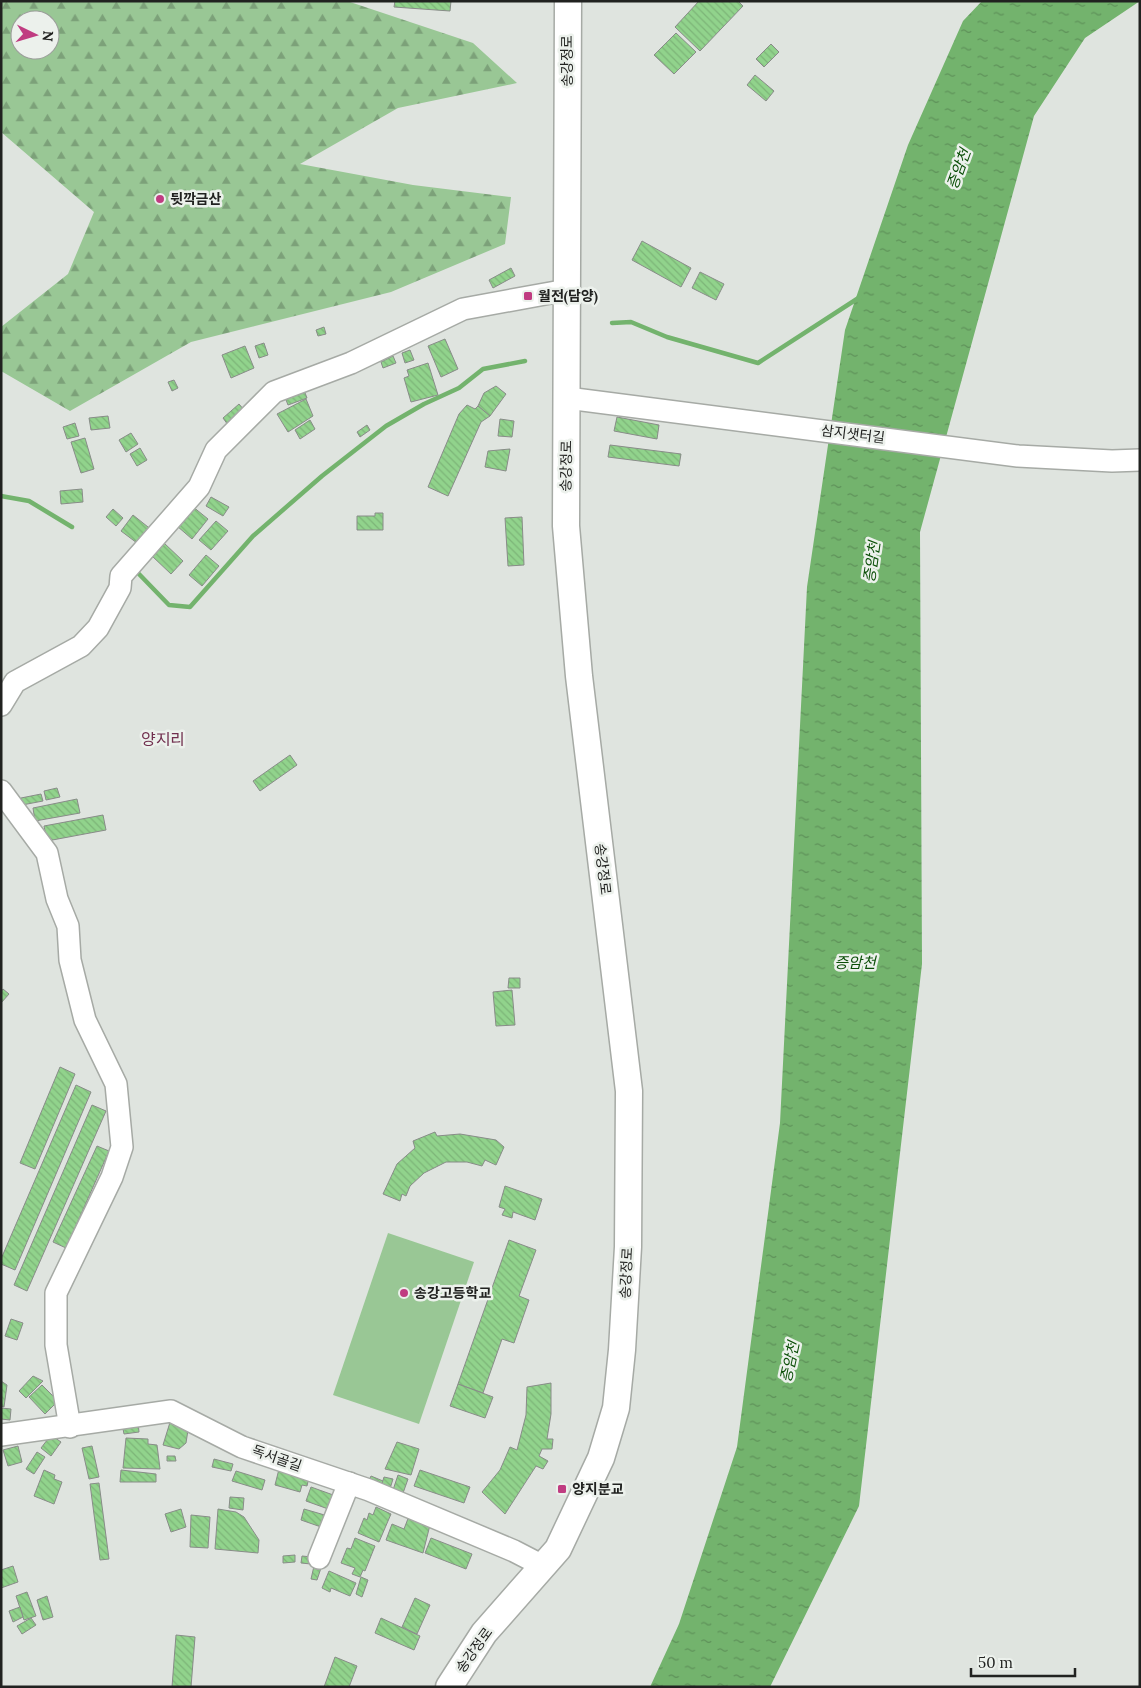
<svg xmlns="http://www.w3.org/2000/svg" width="1141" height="1688" font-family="Lora,'Noto Sans KR',serif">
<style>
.grass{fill:#99c795}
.forest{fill:url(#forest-firs);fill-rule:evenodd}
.water{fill:url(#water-ripples)}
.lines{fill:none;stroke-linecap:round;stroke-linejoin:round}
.stream{stroke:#73b36d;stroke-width:4.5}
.building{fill:url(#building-back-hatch);stroke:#888c88}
.minor-casing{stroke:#a6aaa5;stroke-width:24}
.major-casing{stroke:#a6aaa5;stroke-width:29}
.minor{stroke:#fff;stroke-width:21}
.major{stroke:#fff;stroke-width:26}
.poi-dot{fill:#c03c81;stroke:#ecf1ec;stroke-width:2}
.labels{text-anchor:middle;stroke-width:5;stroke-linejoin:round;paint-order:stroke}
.street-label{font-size:14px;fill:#212220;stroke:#ecf1ec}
.poi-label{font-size:14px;font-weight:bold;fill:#212220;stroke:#ecf1ec;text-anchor:start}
.water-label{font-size:15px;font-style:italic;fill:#0b4f08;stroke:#ecf1ec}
.quarter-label{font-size:16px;fill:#71304f;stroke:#ecf1ec}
</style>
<defs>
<pattern id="forest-firs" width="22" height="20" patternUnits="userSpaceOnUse" patternTransform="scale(1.25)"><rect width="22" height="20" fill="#99c795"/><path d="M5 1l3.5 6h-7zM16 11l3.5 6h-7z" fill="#7ca179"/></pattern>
<pattern id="water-ripples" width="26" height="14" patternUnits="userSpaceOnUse" patternTransform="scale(1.25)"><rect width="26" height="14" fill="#73b36d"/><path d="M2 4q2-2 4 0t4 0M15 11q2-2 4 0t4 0" fill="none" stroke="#5e9159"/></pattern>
<pattern id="building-back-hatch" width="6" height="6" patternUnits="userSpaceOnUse" patternTransform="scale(1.25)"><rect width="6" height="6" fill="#91d38c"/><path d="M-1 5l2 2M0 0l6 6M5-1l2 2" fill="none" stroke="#7db578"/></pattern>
</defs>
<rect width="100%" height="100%" fill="#dfe4df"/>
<path class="grass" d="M388,1233L474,1262L419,1424L333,1395Z"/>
<path class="forest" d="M1,1H347L473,43L517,83L398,108L300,164L413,185L511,197L505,244L391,292L191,342L70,411L1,371V327L68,274L94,212L1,132ZM20,20H50V50H20Z"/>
<path class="water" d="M982,1H1140L1085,38L1034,116L920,532L922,964L859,1506L770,1687H650L679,1624L737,1447L780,1123L807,587L845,330L908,145L963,21Z"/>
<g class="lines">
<g class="stream">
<path d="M612,323L631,322L667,337L758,363L860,297"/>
<path d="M1,496L29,501L72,527"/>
<path d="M139,574L169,605L190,607L253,536L322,476L386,426L424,404L459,388L483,369L525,361"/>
</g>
</g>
<g class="building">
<path d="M395,1H451L450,11L394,7Z"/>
<path d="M699,1H738L743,6L700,51L675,27Z"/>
<path d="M676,33L696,52L674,74L654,55Z"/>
<path d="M771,44L779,52L764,67L756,59Z"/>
<path d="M755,75L774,91L766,101L747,85Z"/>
<path d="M642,241L691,268L681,287L632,260Z"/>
<path d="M511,268L515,276L493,288L489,280Z"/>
<path d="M700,272L724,284L716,300L692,288Z"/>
<path d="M324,327L326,334L318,336L316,330Z"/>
<path d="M445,339L458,369L441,377L428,346Z"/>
<path d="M264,343L268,355L259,358L255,346Z"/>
<path d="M245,346L254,368L231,378L222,355Z"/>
<path d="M410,350L414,360L405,363L402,353Z"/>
<path d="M393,356L396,363L383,368L381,362Z"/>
<path d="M428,363L438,395L411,402L404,378L409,376L407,370Z"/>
<path d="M174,380L178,388L172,391L168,382Z"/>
<path d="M302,385L307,398L288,405L283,392Z"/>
<path d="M496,386L506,394L490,416L478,406L484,393Z"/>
<path d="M306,399L313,416L288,432L277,414Z"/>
<path d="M239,404L245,411L228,425L223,418Z"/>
<path d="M467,405L475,409L478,406L490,416L481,422L448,496L428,487L459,414Z"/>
<path d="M108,416L110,428L91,430L89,418Z"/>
<path d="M617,417L659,425L657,439L614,431Z"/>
<path d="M500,419L514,421L512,437L498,436Z"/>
<path d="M310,420L315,429L300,439L295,430Z"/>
<path d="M75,423L79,436L67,439L63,427Z"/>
<path d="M367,425L370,430L360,437L357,432Z"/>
<path d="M131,433L138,444L126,452L119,440Z"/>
<path d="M85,438L94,469L81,473L71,442Z"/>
<path d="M610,445L681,454L679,466L608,457Z"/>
<path d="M140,448L147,460L137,466L130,454Z"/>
<path d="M510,449L506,471L485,467L488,451Z"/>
<path d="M82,489L83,502L61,504L60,491Z"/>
<path d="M211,497L229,507L223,516L206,506Z"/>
<path d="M192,506L208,519L192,539L177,526Z"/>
<path d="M113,509L123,518L116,526L106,517Z"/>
<path d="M375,513H383V530H357V516H375Z"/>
<path d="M133,515L153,531L141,546L121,531Z"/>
<path d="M522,517L524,565L508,566L505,518Z"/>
<path d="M216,521L228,531L211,550L199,540Z"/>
<path d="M164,543L183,561L171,574L152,556Z"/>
<path d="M206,555L219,566L202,586L189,575Z"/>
<path d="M290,755L297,765L260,791L253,781Z"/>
<path d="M57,788L60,797L46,800L44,791Z"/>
<path d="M41,794L43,801L22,805L21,798Z"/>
<path d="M77,799L80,813L35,821L33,808Z"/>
<path d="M103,815L106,830L47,841L44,826Z"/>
<path d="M509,978H520V988H508Z"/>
<path d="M3,989L9,994L1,1003V992Z"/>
<path d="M512,990L515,1025L496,1026L493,992Z"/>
<path d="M60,1067L75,1074L35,1169L20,1163Z"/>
<path d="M76,1085L91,1092L15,1270L1,1264V1259Z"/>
<path d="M92,1105L106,1111L27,1291L14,1285Z"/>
<path d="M435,1132L437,1136L460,1134L496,1140L504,1147L496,1165L485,1160L482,1166L467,1162H446L424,1173L410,1186L406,1196L402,1194L400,1201L383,1194L397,1164L415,1148L413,1141Z"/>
<path d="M97,1146L109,1151L66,1248L53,1242Z"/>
<path d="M505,1186L542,1199L535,1220L513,1212L512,1218L502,1215L505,1209L499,1207Z"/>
<path d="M509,1240L536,1250L519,1296L529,1300L514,1343L502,1339L483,1393L458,1384Z"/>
<path d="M11,1319L23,1323L17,1340L5,1336Z"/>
<path d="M33,1376L43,1381L26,1398L19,1391Z"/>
<path d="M1,1381L7,1385L4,1407L1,1406Z"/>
<path d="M551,1383V1414L547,1439H553L552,1449H542L539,1456L548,1461L543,1469L536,1466L505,1514L482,1492L500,1470L510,1447L517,1450L526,1415L527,1387Z"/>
<path d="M458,1384L493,1397L485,1418L450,1406Z"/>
<path d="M42,1385L58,1401L45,1414L29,1397Z"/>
<path d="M1,1408L11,1409L10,1420L1,1419Z"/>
<path d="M171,1419L188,1430L186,1443L179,1449L163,1445Z"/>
<path d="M138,1422L139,1432L124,1434L122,1424Z"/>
<path d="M51,1435L61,1442L51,1456L41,1448Z"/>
<path d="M126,1438L148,1439V1444L157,1445L160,1469L123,1468Z"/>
<path d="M397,1442L419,1449L411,1475L385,1469Z"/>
<path d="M18,1446L22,1462L8,1466L3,1450Z"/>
<path d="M92,1446L99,1477L89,1479L82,1448Z"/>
<path d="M37,1452L45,1457L34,1474L26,1469Z"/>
<path d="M167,1456H175L176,1461H167Z"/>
<path d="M214,1459L233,1464L231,1471L212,1467Z"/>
<path d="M280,1465L310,1473L307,1486L302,1485L300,1492L275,1485Z"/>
<path d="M44,1470L55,1475L54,1479L62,1482L54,1504L34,1496Z"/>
<path d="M121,1470L156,1474V1482H120Z"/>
<path d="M420,1470L470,1487L464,1503L414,1486Z"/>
<path d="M236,1471L265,1480L262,1490L232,1481Z"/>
<path d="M398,1475L408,1479L402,1496L392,1493Z"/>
<path d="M371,1476L383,1481L381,1487L368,1483Z"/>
<path d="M384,1477L393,1479L389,1492L381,1487Z"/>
<path d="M99,1483L109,1559L100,1560L90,1484Z"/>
<path d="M311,1487L336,1496L331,1510L306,1501Z"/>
<path d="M230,1497L244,1498L243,1510L229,1508Z"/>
<path d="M376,1507L391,1514L379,1542L358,1533L364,1518L367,1520L369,1513L373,1515Z"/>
<path d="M181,1509L186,1527L171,1532L165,1514Z"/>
<path d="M218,1509L236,1512L244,1517L259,1540L258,1553L215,1549Z"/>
<path d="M304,1509L328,1516L324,1528L301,1520Z"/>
<path d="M191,1515L210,1517L208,1548L190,1547Z"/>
<path d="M409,1516L430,1525L423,1553L386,1540L392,1524L404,1529Z"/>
<path d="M355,1538L375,1546L365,1571L363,1570L360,1577L352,1574L355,1568L341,1563L347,1548L351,1549Z"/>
<path d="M431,1538L472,1554L466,1569L425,1553Z"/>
<path d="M295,1555V1562L283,1563V1556Z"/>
<path d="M302,1556L312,1557L311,1564L301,1563Z"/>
<path d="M13,1566L18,1582L1,1588V1570Z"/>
<path d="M314,1566L321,1568L317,1580L311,1579Z"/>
<path d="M329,1571L356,1583L350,1596L331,1588L330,1592L322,1588Z"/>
<path d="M361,1577L368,1580L362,1597L356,1594Z"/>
<path d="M27,1592L36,1616L24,1620L16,1596Z"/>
<path d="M47,1596L53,1617L43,1620L37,1600Z"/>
<path d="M415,1598L430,1605L417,1634L402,1627Z"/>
<path d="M20,1607L23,1617L13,1622L9,1611Z"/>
<path d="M31,1618L36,1625L22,1634L17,1626Z"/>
<path d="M381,1618L420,1636L414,1650L375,1633Z"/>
<path d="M176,1635L195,1637L191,1687H172Z"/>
<path d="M335,1657L357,1666L349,1687H324Z"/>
</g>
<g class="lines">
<defs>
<g id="minor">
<path d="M567,398L1018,456L1112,461L1140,460"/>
<path d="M1,705L15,682L81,646L98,628L120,588L121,576L199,487L216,450L274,392L351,363L463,309L567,290"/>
<path d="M1,791L47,853L57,899L68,926L70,960L85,1020L116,1084L122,1147L112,1177L56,1293V1345L70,1427"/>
<path d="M1,1435L171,1411L242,1447L369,1490L514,1551L543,1566"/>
<path d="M319,1558L349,1483"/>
</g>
<path id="major" d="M449,1687L484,1633L558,1549L601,1458L616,1408L622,1350L628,1247L629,1091L579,676L566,526L568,1"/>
</defs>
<use href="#minor" class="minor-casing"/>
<use href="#major" class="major-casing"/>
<use href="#minor" class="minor"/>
<use href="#major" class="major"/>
</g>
<g class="poi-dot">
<circle cx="160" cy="199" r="5"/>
<rect x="523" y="291" width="10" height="10" rx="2.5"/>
<circle cx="404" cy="1293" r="5"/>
<rect x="557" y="1484" width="10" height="10" rx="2.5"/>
</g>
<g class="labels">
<g class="street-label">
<text transform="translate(567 61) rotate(-90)" y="5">송강정로</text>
<text transform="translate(853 434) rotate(7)" y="5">삼지샛터길</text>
<text transform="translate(566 466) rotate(-89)" y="5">송강정로</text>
<text transform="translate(603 869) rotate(83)" y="5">송강정로</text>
<text transform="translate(626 1273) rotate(-87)" y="5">송강정로</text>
<text transform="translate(277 1458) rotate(19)" y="5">독서골길</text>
<text transform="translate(474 1650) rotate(-54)" y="5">송강정로</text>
</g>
<g class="poi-label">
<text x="170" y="204">뒷깍금산</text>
<text x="538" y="301">월전(담양)</text>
<text x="414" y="1298">송강고등학교</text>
<text x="572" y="1494">양지분교</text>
</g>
<g class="water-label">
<text transform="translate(959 169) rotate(-70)" y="5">증암천</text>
<text transform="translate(872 562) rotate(-82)" y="5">증암천</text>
<text x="855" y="968">증암천</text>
<text transform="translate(790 1362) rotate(-78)" y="5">증암천</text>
</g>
<g class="quarter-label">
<text x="163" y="745">양지리</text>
</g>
</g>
<rect width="1141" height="1688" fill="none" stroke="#212220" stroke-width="5"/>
<g transform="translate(35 35) rotate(95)"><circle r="24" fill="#ecf1ec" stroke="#9b9e9a"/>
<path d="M0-4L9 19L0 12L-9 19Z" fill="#c03c81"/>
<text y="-8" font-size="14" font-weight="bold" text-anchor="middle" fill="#212220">N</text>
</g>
<path d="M971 1668v8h104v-8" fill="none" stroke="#212220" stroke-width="2.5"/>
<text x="978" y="1668" font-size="15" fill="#212220" stroke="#ecf1ec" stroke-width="4" paint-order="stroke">50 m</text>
</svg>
